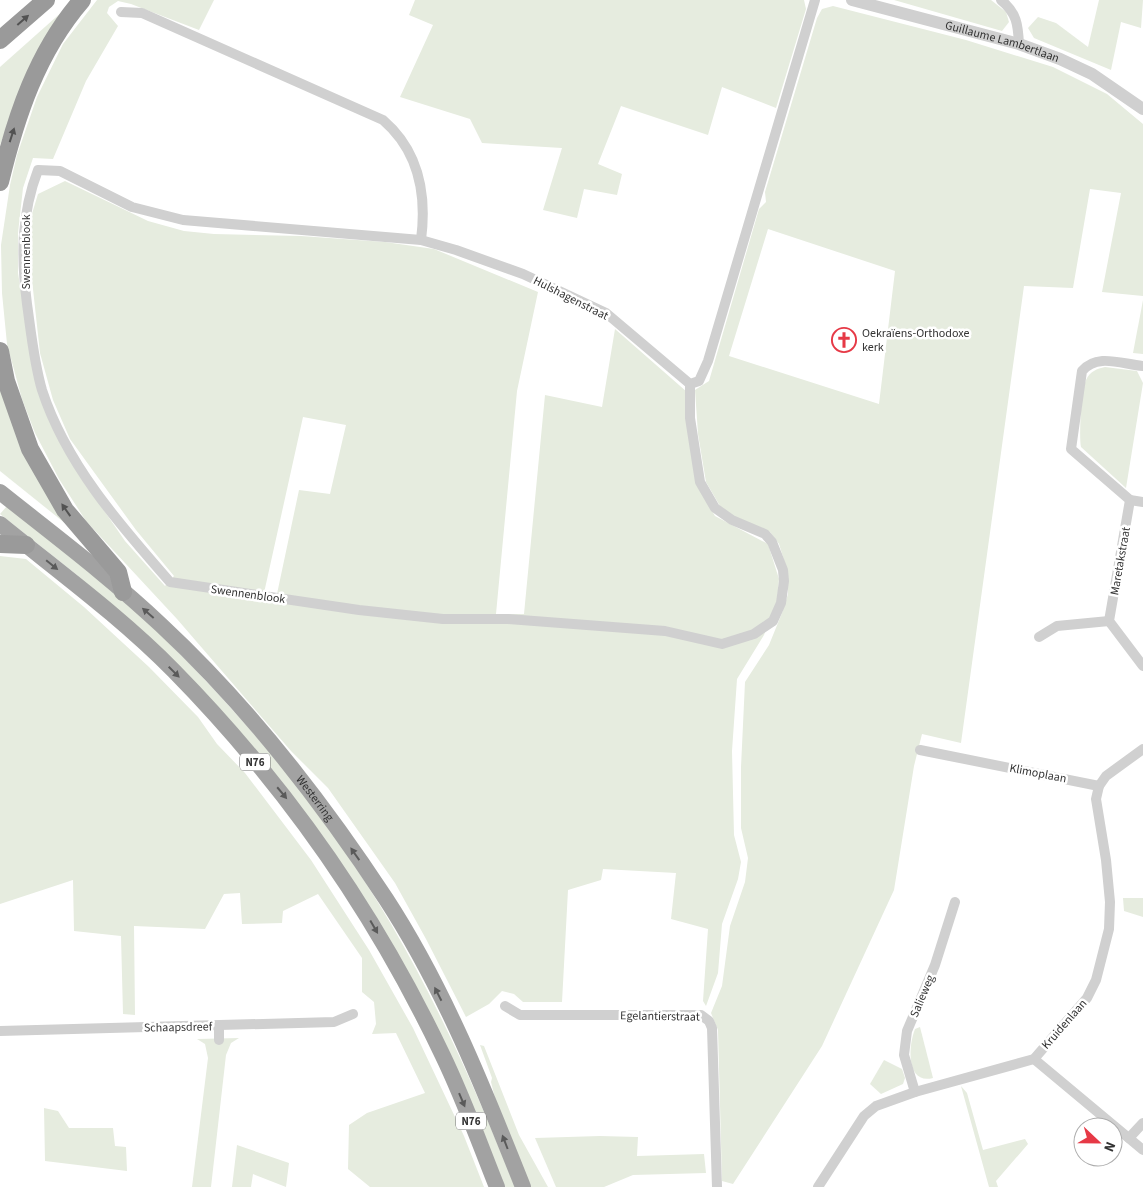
<svg xmlns="http://www.w3.org/2000/svg" width="1143" height="1187" font-family="'Source Sans 3',sans-serif">
<style>
.green{fill:#e6ecdf;fill-rule:evenodd}
.lines{fill:none;stroke-linecap:round;stroke-linejoin:round}
.minor{stroke:#d0d0d0;stroke-width:10}
.tertiary{stroke:#d0d0d0;stroke-width:12}
.trunk{stroke:#a2a2a2;stroke-width:16}
.motorway{stroke:#9a9a9a;stroke-width:18}
.oneway{fill:#525252}
.oneway2{fill:#5a5a5a}
.labels{text-anchor:middle;stroke-width:5;stroke-linejoin:round;paint-order:stroke}
.shield{fill:#fff;stroke:#707070;stroke-width:1}
.shield-label{font-size:11px;font-weight:bold;fill:#333}
.street-label{font-size:12px;fill:#333;stroke:#fff}
.poi-label{font-size:12px;fill:#333;stroke:#fff;text-anchor:start}
</style>
<rect width="100%" height="100%" fill="#fff"/>
<g class="green">
<path d="M97,0H214L199,30L131,4L118,1L109,7L107,13L118,26L86,81L53,159L33,158L23,188L18,233V273L35,379L103,509L125,541L165,586L174,576L136,530L70,439L53,400L40,353L32,280L31,217L38,194L65,181L148,221L184,231L214,234L301,236L385,242L434,249L538,292L517,391L496,614H524L545,395L602,407L615,329L687,392L702,494L715,516L768,544L779,579L777,602L764,635L737,679L732,751L734,835L741,862L738,879L722,924L718,973L706,1006L703,1001L708,929L671,919L676,873L603,869L601,880L568,890L562,1002H523L514,994L502,991L489,1004L466,1017L426,939L395,883L328,788L291,751L177,619L86,521L59,479L35,433L22,399L7,344L2,293L1,245L10,185L17,155L37,97L63,44ZM303,417L346,425L330,494L299,490L277,594L264,593Z"/>
<path d="M415,0H804L806,9L776,108L722,87L708,135L621,106L598,164L622,174L617,195L584,189L577,218L543,210L562,148L482,143L470,119L400,97L433,25L409,15Z"/>
<path d="M894,0H991L1006,12L1009,22L1002,31Z"/>
<path d="M1099,0H1143L1141,28L1121,22L1111,70L1034,38L1028,28L1038,17L1056,23L1088,47Z"/>
<path d="M833,6L966,40L1053,67L1107,94L1143,124V296L1102,292L1121,193L1090,189L1073,288L1024,286L961,743L922,734L914,766L894,890L822,1046L733,1184L722,1181L718,1030L711,1013L722,986L730,926L745,882L748,858L741,828V767L745,682L769,645L782,613L788,594V573L779,544L770,532L736,518L720,506L706,482L698,434L695,390L709,381L759,209L766,202L765,192L817,18L822,9ZM768,229L895,271L879,404L729,356Z"/>
<path d="M64,10L29,68L0,145V67Z"/>
<path d="M1143,300V354L1133,353Z"/>
<path d="M1105,367L1137,371L1143,383L1126,488L1081,447C1079,436 1081,390 1086,380C1090,371 1097,369 1105,367Z"/>
<path d="M0,390L66,524L0,471Z"/>
<path d="M7,506C65,553 126,598 178,652C259,734 333,825 391,924C440,1008 479,1097 515,1187H504L316,829L77,575L0,514Z"/>
<path d="M0,556L26,559L84,607L149,667L198,717L217,744L245,773L311,860L369,950L413,1028L464,1136L484,1187H370L348,1169L349,1125L367,1113L425,1093L396,1033L372,1034L376,1024L374,1002L362,992V958L318,894L283,911L282,923L242,924L240,893L224,894L205,929L134,926L135,1015L123,1014L121,936L74,931L73,880L0,904Z"/>
<path d="M1123,898H1143V917L1124,911Z"/>
<path d="M920,1027L933,1078C906,1085 908,1046 915,1029Z"/>
<path d="M239,1038L231,1043L226,1055L211,1187H192L208,1058L205,1044L197,1039Z"/>
<path d="M480,1045L484,1046L519,1135L548,1187H530L498,1110L491,1082L492,1078Z"/>
<path d="M884,1060L902,1069L905,1078L903,1084L881,1094L870,1084Z"/>
<path d="M961,1086L967,1093L983,1150L1025,1139L1028,1144L996,1181L998,1187H989Z"/>
<path d="M44,1108L58,1111L69,1128H113L115,1146L126,1147L127,1171L45,1161Z"/>
<path d="M600,1136L638,1137L637,1156L704,1154L706,1173L633,1175L604,1187H556L535,1138Z"/>
<path d="M237,1145L289,1163L286,1187L253,1174L251,1187H232Z"/>
</g>
<g class="lines">
<g class="minor">
<path d="M1001,0C1017,13 1018,25 1019,44"/>
<path d="M121,12L142,13L383,120C419,151 427,194 421,240"/>
<path d="M1143,366C1121,364 1097,353 1082,371L1071,449L1130,500L1109,621L1143,666"/>
<path d="M690,384V418L700,482L715,508L732,520L765,534L772,542L783,570L784,581L781,603L773,621L754,634L722,644L665,631L508,619H443L359,610L170,582C120,525 66,464 42,390C34,363 31,332 27,304C21,257 21,214 38,170L60,171L132,207L183,220L421,240L456,250L523,274L606,313L690,384L699,381L708,361L815,0"/>
<path d="M1130,500L1143,502"/>
<path d="M1039,637L1057,626L1109,621"/>
<path d="M920,750L1099,786"/>
<path d="M505,1006L520,1015H701L709,1021L712,1028L717,1187"/>
<path d="M219,1027V1040"/>
<path d="M0,1031L334,1022L353,1014"/>
<path d="M1034,1059L1143,1150"/>
<path d="M915,1092L904,1055L907,1031L935,965L955,902"/>
<path d="M1129,1138L1143,1123"/>
<path d="M818,1187L864,1116L876,1106L915,1092L1034,1059L1087,998L1096,980L1109,929L1110,902L1106,860L1096,799L1099,786L1106,776L1143,749"/>
</g>
<path class="tertiary" id="s1" d="M852,0L1019,44L1060,59L1092,74L1143,109"/>
<g class="trunk">
<path id="s2" d="M0,492C54,535 110,577 161,625C247,705 321,800 386,899C444,988 484,1089 523,1187"/>
<path d="M0,524C59,572 121,617 174,671C284,783 375,913 442,1054C463,1097 479,1142 497,1187"/>
</g>
<g class="motorway">
<path d="M0,40L46,0"/>
<path d="M0,182C16,116 37,52 82,0"/>
<path d="M0,351L6,381L30,449L65,510L118,572L123,592"/>
<path d="M0,544L26,545"/>
</g>
</g>
<defs><path id="oneway-solid" d="M-6-.8H1V-3.2L6.5 0L1 3.2V.8H-6Z" transform="scale(1.25)"/></defs>
<g class="oneway">
<use href="#oneway-solid" transform="translate(23 20) rotate(-41)"/>
<use href="#oneway-solid" transform="translate(12 135) rotate(-72)"/>
<use href="#oneway-solid" transform="translate(66 510) rotate(-125)"/>
</g>
<g class="oneway2">
<use href="#oneway-solid" transform="translate(52 565) rotate(39)"/>
<use href="#oneway-solid" transform="translate(148 613) rotate(-139)"/>
<use href="#oneway-solid" transform="translate(174 672) rotate(45)"/>
<use href="#oneway-solid" transform="translate(282 793) rotate(50)"/>
<use href="#oneway-solid" transform="translate(355 854) rotate(-125)"/>
<use href="#oneway-solid" transform="translate(374 927) rotate(60)"/>
<use href="#oneway-solid" transform="translate(438 994) rotate(-117)"/>
<use href="#oneway-solid" transform="translate(462 1100) rotate(67)"/>
<use href="#oneway-solid" transform="translate(505 1142) rotate(-111)"/>
</g>
<defs>
<symbol id="church-ring" viewBox="-11 -11 22 22"><circle r="9.5" fill="#fff" stroke="#e63946" stroke-width="1.5"/><path d="M-1.2-6h2.4v3.5h3.3v2.4h-3.3V6h-2.4V-.1h-3.3v-2.4h3.3Z" fill="#e63946"/></symbol>
</defs>
<g fill-rule="evenodd">
<use href="#church-ring" x="830" y="326" width="28" height="28"/>
</g>
<g class="labels">
<g class="shield">
<rect x="240" y="753.5" width="30" height="17" rx="4"/>
<rect x="456" y="1112.5" width="30" height="17" rx="4"/>
</g>
<g class="shield-label">
<text x="255" y="766">N76</text>
<text x="471" y="1125">N76</text>
</g>
<g class="street-label">
<text dy="4" stroke="none"><textPath href="#s1" startOffset="156">Guillaume Lambertlaan</textPath></text>
<text transform="translate(26 252) rotate(-90)" y="4">Swennenblook</text>
<text transform="translate(571 298) rotate(27)" y="4">Hulshagenstraat</text>
<text transform="translate(1120 561) rotate(-80)" y="4">Maretakstraat</text>
<text transform="translate(248 594) rotate(8)" y="4">Swennenblook</text>
<text transform="translate(1038 773) rotate(11)" y="4">Klimoplaan</text>
<text dy="4" stroke="none"><textPath href="#s2" startOffset="441">Westerring</textPath></text>
<text transform="translate(922 996) rotate(-67)" y="4">Salieweg</text>
<text transform="translate(660 1016) rotate(1)" y="4">Egelantierstraat</text>
<text transform="translate(1064 1024) rotate(-49)" y="4">Kruidenlaan</text>
<text transform="translate(178 1027) rotate(-1)" y="4">Schaapsdreef</text>
</g>
<g class="poi-label">
<text x="862" y="337">Oekraïens-Orthodoxe<tspan x="862" dy="14">kerk</tspan></text>
</g>
</g>
<g transform="translate(1098 1142) rotate(112)"><circle r="24" fill="#ffffff" stroke="#adadad"/>
<path d="M0-4L9 19L0 12L-9 19Z" fill="#e63946"/>
<text y="-8" font-size="14" font-weight="bold" text-anchor="middle" fill="#333333">N</text>
</g>
</svg>
